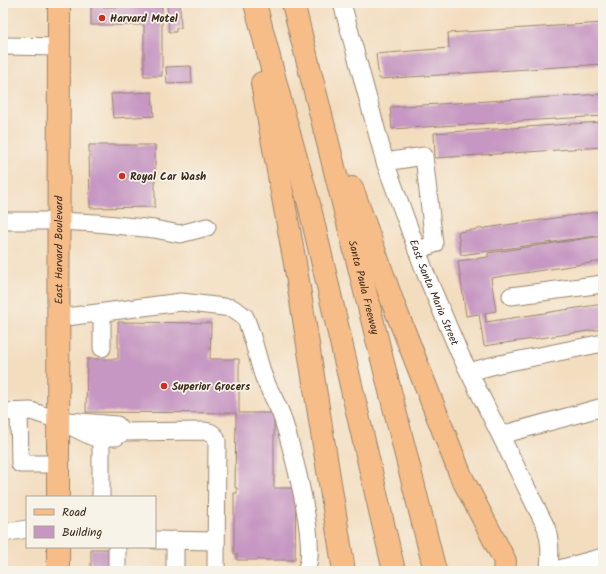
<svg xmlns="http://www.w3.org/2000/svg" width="606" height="574" font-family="Kalam,sans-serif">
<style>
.building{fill:#c697c2}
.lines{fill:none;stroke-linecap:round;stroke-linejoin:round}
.minor-casing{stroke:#97846e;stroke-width:19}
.major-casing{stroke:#97846e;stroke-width:24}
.highway-casing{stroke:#97846e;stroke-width:24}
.minor{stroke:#fff;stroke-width:17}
.major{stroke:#f7bd88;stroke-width:22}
.highway{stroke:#f7bd88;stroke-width:22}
.poi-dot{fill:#c8321e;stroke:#f7f3e8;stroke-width:1.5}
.labels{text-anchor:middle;stroke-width:3.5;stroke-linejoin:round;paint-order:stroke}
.poi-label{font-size:11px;font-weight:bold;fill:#3b2a1e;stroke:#f7f3e8;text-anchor:start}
.street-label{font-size:11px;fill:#3b2a1e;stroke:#f7f3e8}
</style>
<rect width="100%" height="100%" fill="#f7f3e8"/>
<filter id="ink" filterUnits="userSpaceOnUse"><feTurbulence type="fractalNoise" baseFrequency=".025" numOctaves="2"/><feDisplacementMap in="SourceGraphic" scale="8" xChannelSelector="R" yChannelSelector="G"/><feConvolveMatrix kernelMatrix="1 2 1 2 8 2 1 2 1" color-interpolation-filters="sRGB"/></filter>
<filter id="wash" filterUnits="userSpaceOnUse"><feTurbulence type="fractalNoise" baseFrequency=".012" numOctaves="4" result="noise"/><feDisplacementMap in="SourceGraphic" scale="16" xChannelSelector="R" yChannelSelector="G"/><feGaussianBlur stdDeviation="0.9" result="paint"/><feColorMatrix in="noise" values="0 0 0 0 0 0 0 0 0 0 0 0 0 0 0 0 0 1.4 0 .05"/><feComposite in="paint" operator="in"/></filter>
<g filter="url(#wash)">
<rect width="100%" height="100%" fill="#f3ddbf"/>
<g id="blocks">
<g class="building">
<path d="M180,3L181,28H176V32H169L167,4Z"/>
<path d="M91,7H162V76H144V25H91Z"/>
<path d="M603,23V64L379,79L376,54L449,48L448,33Z"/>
<path d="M191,66L192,83L167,84L166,67Z"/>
<path d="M152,92L154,116L113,118L111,94Z"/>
<path d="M603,94V116L392,129L390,107Z"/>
<path d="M602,122L603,147L435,158L434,133Z"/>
<path d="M89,145H155V207L90,208Z"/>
<path d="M603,211V235L461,255L458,232Z"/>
<path d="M603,236V261L491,278L496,311L485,313L486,322L603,304V329L484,346L479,314L466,316L458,261L488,257V253Z"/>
<path d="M118,322L211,323L210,359H239V413H274V488H296L295,560H237V554H234V493H237V488H235L236,413L86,412L87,359H118Z"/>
<rect x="91" y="549" width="21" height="22"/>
</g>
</g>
</g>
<g filter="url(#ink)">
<use href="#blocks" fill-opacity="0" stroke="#97846e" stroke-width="1"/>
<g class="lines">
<defs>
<g id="minor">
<path id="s1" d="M342,3L385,162L425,272L459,352L546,527C551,542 550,556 549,571"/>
<path d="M3,46L60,47"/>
<path d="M385,162L424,156L434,244L417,251"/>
<path d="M3,221H59L96,223L154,229L180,234L207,227"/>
<path d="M511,296L603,284"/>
<path d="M102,313V348"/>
<path d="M59,318L181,302L232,308L240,313L245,317C253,336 257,356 263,375C268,389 276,401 281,414C290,439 321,552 305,571"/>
<path d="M469,372L495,365L603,343"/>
<path d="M3,412L31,411L58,420L93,437H116L123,432L204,431C212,432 215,434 217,441L216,571"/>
<path d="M19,412L20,464H58"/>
<path d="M68,421L117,425L123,432"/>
<path d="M501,435L603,407"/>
<path d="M101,497V438"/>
<path d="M3,533L27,529"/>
<path d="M155,540L216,541"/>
<path d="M175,540V571"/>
<path d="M117,571V547"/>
<path d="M552,571L603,557"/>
</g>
<g id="major">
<path id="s2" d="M58,497L59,3"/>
<path d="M58,571V547"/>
</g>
<g id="highway">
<path d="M255,3L284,115L309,204L394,571"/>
<path id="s3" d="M293,3L435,571"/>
<path d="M262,83L295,263L344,571"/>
<path d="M352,188L393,303L461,476L505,561L504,571"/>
</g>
</defs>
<use href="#minor" class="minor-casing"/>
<use href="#major" class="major-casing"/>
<use href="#highway" class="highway-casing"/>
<use href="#minor" class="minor"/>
<use href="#major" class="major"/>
<use href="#highway" class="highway"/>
</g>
</g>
<g class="poi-dot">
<circle cx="102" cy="18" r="4"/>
<circle cx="122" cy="176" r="4"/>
<circle cx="164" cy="386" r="4"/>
</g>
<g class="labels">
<g class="poi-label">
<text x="110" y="22">Harvard Motel</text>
<text x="130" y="180">Royal Car Wash</text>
<text x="172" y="390">Superior Grocers</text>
</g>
<g class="street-label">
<text dy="4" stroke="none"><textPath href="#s2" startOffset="247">East Harvard Boulevard</textPath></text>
<text dy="4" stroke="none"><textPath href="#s3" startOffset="293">Santa Paula Freeway</textPath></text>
<text dy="4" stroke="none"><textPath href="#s1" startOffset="304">East Santa Maria Street</textPath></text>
</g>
</g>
<rect width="606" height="574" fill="none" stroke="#f7f3e8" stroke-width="16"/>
<rect x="26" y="496" width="130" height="52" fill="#f7f3e8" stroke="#aca397"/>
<rect x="34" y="509" width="20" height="6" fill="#f7bd88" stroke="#aca397"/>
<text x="62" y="516" font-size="12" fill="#3b2a1e">Road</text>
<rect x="34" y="526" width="20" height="12" fill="#c697c2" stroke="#aca397"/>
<text x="62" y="536" font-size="12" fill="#3b2a1e">Building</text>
</svg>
